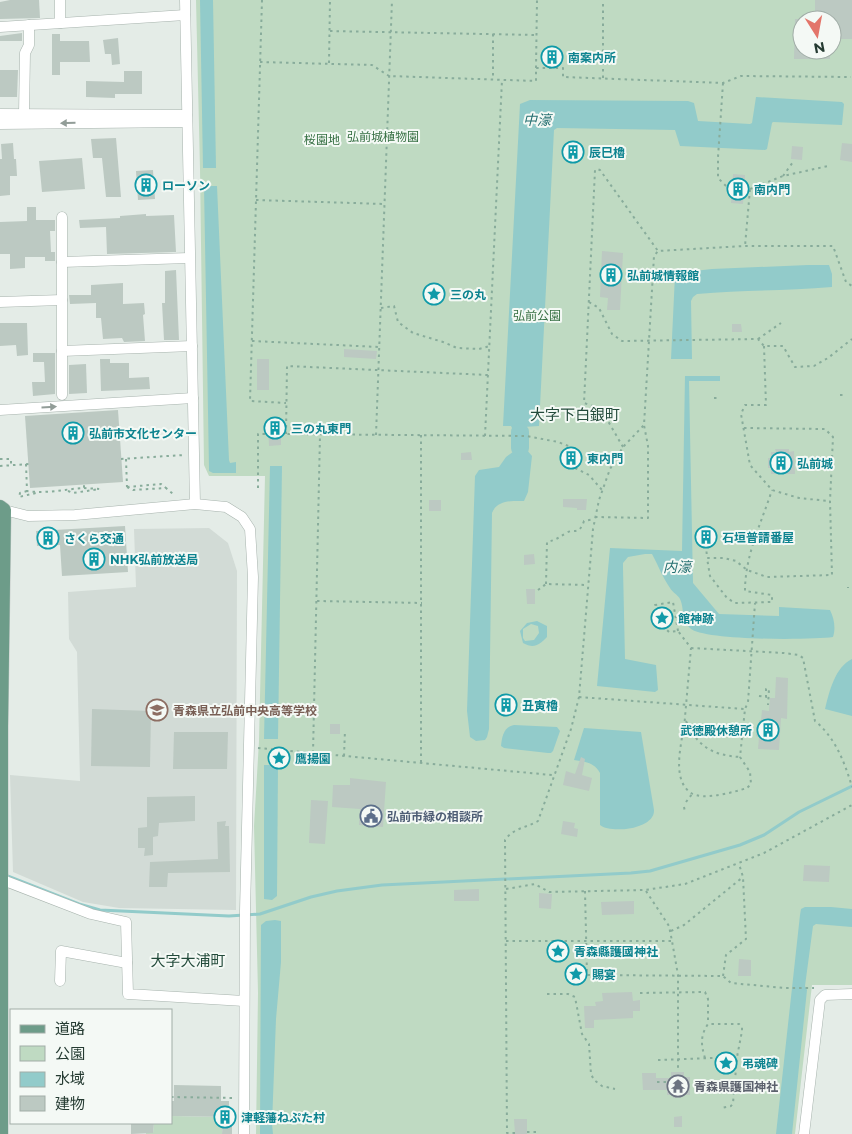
<svg xmlns="http://www.w3.org/2000/svg" width="852" height="1134" font-family="Montserrat,'Noto Sans JP',sans-serif">
	<style>
		.built { fill: #d2dbd6 }
		.green { fill: #bfdac2; fill-rule: evenodd }
		.water { fill: #92cbca; fill-rule: evenodd }
		.lines { fill: none; stroke-linecap: round; stroke-linejoin: round }
		.stream { stroke: #92cbca; stroke-width: 3 }
		.river { stroke: #92cbca; stroke-width: 18 }
		.building { fill: #bcc9c2 }
		.minor-casing { stroke: #a7b3ad; stroke-width: 11 }
		.major-casing { stroke: #c2c8c6; stroke-width: 15 }
		.path { stroke: #88ac9b; stroke-width: 2; stroke-dasharray: 2.5 4; stroke-linecap: butt }
		.minor { stroke: #fff; stroke-width: 10 }
		.major { stroke: #6d9c89; stroke-width: 14 }
		.oneway { fill: #929d98 }
		.labels { text-anchor: middle; dominant-baseline: central; stroke-width: 4; stroke-linejoin: round; paint-order: stroke }
		.culture-label { font-size: 12px; font-weight: bold; fill: #0d838f; stroke: #f4f9f5; text-anchor: start }
		.park-label { font-size: 12px; fill: #346e41; stroke: #f4f9f5 }
		.education-label { font-size: 12px; font-weight: bold; fill: #785e54; stroke: #f4f9f5; text-anchor: start }
		.service-label { font-size: 12px; font-weight: bold; fill: #4e5e75; stroke: #f4f9f5; text-anchor: start }
		.worship-label { font-size: 12px; font-weight: bold; fill: #5b616d; stroke: #f4f9f5; text-anchor: start }
		.water-label { font-size: 14px; font-style: italic; fill: #257071; stroke: #f4f9f5 }
		.quarter-label { font-size: 15px; fill: #234b3b; stroke: #f4f9f5 }
	</style>
	<rect width="100%" height="100%" fill="#e4ece7"/>
	<!-- built -->
	<polygon class="built" points="209,528 228,543 237,571 236,910 119,908 83,902 13,872 10,775 80,781 77,652 69,639 68,592 136,587 134,529"/>
	<!-- green -->
	<g class="green">
		<path d="M196,0H852V985H812L795,1134H256L258,993L254,826L259,741L265,476H209L204,465L200,169ZM802,20H832V50H802Z"/>
		<polygon points="171,1116 223,1117 222,1134 146,1134 146,1133 153,1133 154,1123 171,1123"/>
	</g>
	<!-- water -->
	<g class="water">
		<polygon points="200,0 213,0 216,168 203,168"/>
		<polygon points="756,97 842,102 844,104 842,125 773,122 772,123 767,149 765,150 680,146 675,130 557,128 554,130 539,426 523,427 522,432 514,432 511,426 503,426 520,104 530,100 688,101 694,103 698,121 750,124 752,123"/>
		<polygon points="204,186 217,186 229,460 230,463 236,462 236,473 213,473 209,471 209,468"/>
		<path d="M808,265H829L832,274V287C787,291 742,290 697,294L693,297L691,301L692,359H671L675,275L685,272L712,269Z"/>
		<path d="M685,376H720V381H689L693,583L719,614L779,616V607L830,610C834,618 836,628 833,637C812,640 702,641 690,628C680,618 685,610 680,599C678,595 672,592 670,588C663,578 658,565 652,554H645L628,557L623,563V568L625,659L656,665L658,690L655,692L597,686L610,548L682,551Z"/>
		<path d="M517,449H526L532,456L528,492L524,501C512,501 497,500 492,513L489,729L487,737L485,740L476,741L470,737L467,711L475,476L479,470L499,467L506,457Z"/>
		<polygon points="270,466 282,466 278,739 264,739"/>
		<path d="M537,621L547,626V637C539,645 534,649 523,643L520,631L527,623ZM531,624L538,626L539,633L534,640L525,641L523,638V629Z"/>
		<path d="M852,659V716L825,709C829,692 835,667 852,659Z"/>
		<path d="M514,725L557,727L560,731L553,751L551,753H548L504,748L501,746C502,736 504,727 514,725Z"/>
		<path d="M584,728L641,732L654,810C655,829 611,834 600,825V773C594,762 585,762 574,760Z"/>
		<polygon points="264,765 278,765 277,896 272,900 264,899"/>
		<polygon points="805,907 831,907 852,909 852,927 816,924 813,926 805,986 807,990 792,1134 776,1134 800,915 801,909"/>
		<polygon points="275,920 281,921 281,962 276,1019 272,1124 273,1134 260,1134 261,925 266,921"/>
	</g>
	<g class="lines">
		<!-- stream -->
		<polyline class="stream" points="5,875 79,904 100,910 229,916 260,914 311,897 337,891 382,885 631,873 650,871 740,845 764,835 799,812 852,786"/>
		<!-- river -->
		<polyline class="river" points="520,432 520,448"/>
	</g>
	<!-- building -->
	<g class="building">
		<polygon points="10,0 39,0 40,18 0,19 0,2"/>
		<polygon points="815,0 852,0 852,39 832,39 832,20 815,20"/>
		<polygon points="795,19 802,19 802,50 830,50 830,59 794,59"/>
		<polygon points="22,33 22,41 0,41 0,36"/>
		<polygon points="52,34 60,34 60,41 89,41 90,62 60,62 60,75 52,75"/>
		<polygon points="118,38 120,64 112,65 111,54 105,54 103,40"/>
		<polygon points="542,51 563,51 563,62 541,62"/>
		<polygon points="0,70 18,70 17,97 0,97"/>
		<polygon points="124,71 142,71 142,94 115,94 115,98 86,97 86,81 124,82"/>
		<polygon points="116,138 121,197 106,197 102,158 93,158 91,139"/>
		<polygon points="13,143 14,159 16,159 17,176 10,176 10,195 0,196 0,159 2,159 1,144"/>
		<polygon points="842,143 852,144 852,162 840,160"/>
		<rect x="564" y="144" width="17" height="15"/>
		<polygon points="792,146 803,147 802,160 791,159"/>
		<polygon points="82,158 85,189 42,192 39,161"/>
		<polygon points="153,170 155,199 138,200 136,171"/>
		<polygon points="733,174 745,175 743,204 731,203"/>
		<polygon points="27,207 36,207 36,220 55,220 55,231 50,231 51,252 55,252 55,261 45,261 45,257 25,257 25,268 10,269 10,254 0,254 0,222 27,221"/>
		<polygon points="146,214 146,216 174,215 176,252 107,254 106,227 80,228 79,220 120,218 120,216"/>
		<polygon points="602,251 623,253 620,310 607,310 608,298 600,297"/>
		<polygon points="176,270 179,340 164,340 162,303 165,303 165,271"/>
		<polygon points="123,283 123,304 144,303 145,314 143,315 145,341 124,342 122,338 103,339 101,318 96,318 96,303 70,304 69,295 91,295 91,285"/>
		<polygon points="0,323 27,323 28,355 17,356 16,345 0,346"/>
		<polygon points="732,324 741,324 742,332 732,332"/>
		<polygon points="344,349 377,351 376,359 344,357"/>
		<polygon points="33,353 55,353 55,394 33,396 32,382 45,382 44,362 33,362"/>
		<polygon points="100,359 110,359 110,363 129,363 129,378 149,377 150,389 101,391"/>
		<rect x="257" y="359" width="12" height="31"/>
		<polygon points="86,364 87,393 69,394 69,365"/>
		<polygon points="118,410 123,482 30,488 25,416"/>
		<polygon points="268,422 281,422 281,445 269,446"/>
		<polygon points="775,449 789,449 789,452 794,451 795,474 771,474 771,468 768,468 768,458 771,458 771,452 776,452"/>
		<polygon points="560,451 582,452 581,465 560,464"/>
		<polygon points="471,452 472,460 461,460 461,453"/>
		<polygon points="563,499 587,499 586,510 577,510 577,508 563,507"/>
		<rect x="429" y="500" width="12" height="11"/>
		<polygon points="125,526 128,572 62,576 60,545 37,546 36,531"/>
		<rect x="699" y="531" width="14" height="12"/>
		<polygon points="534,554 535,564 524,565 524,555"/>
		<polygon points="526,589 535,589 535,604 527,604"/>
		<polygon points="776,677 788,678 787,719 781,718 779,750 758,749 759,737 756,736 757,724 759,724 759,720 761,720 762,710 769,711 770,698 775,698"/>
		<polygon points="499,697 514,698 513,714 498,713"/>
		<polygon points="92,709 151,711 150,767 91,766"/>
		<rect x="330" y="724" width="10" height="10"/>
		<polygon points="174,732 228,732 227,769 173,769"/>
		<polygon points="581,757 585,759 582,775 592,778 589,791 563,785 566,771 575,774"/>
		<polygon points="350,778 386,782 383,827 359,825 360,809 332,807 333,785 350,785"/>
		<polygon points="195,796 195,821 159,823 158,836 153,837 153,855 144,856 145,848 138,848 138,828 147,827 147,797"/>
		<polygon points="311,800 328,801 325,844 309,843"/>
		<polygon points="226,821 225,826 229,826 230,872 168,873 167,887 149,887 150,862 218,859 217,822"/>
		<polygon points="563,821 575,823 574,828 578,829 577,837 561,834"/>
		<polygon points="804,865 830,866 829,882 803,881"/>
		<polygon points="479,889 479,901 454,901 454,890"/>
		<polygon points="539,893 552,894 551,909 539,908"/>
		<polygon points="634,901 634,914 602,915 601,902"/>
		<polygon points="739,959 751,960 751,976 738,976"/>
		<polygon points="632,992 633,1001 640,1000 640,1011 633,1011 633,1018 594,1020 594,1028 585,1028 584,1006 596,1006 595,1002 603,1001 602,993"/>
		<polygon points="671,1072 684,1072 684,1077 690,1077 690,1095 683,1095 683,1097 673,1098 673,1095 667,1095 667,1090 643,1090 642,1073 656,1073 656,1078 671,1078"/>
		<polygon points="174,1085 221,1086 221,1101 229,1101 229,1117 171,1116 171,1101 174,1101"/>
		<polygon points="682,1116 682,1127 674,1127 674,1117"/>
		<polygon points="223,1117 232,1118 232,1134 222,1134"/>
		<polygon points="514,1119 527,1119 527,1134 515,1134"/>
		<polygon points="131,1123 154,1123 153,1133 131,1134"/>
	</g>
	<g class="lines">
		<!-- minor casing -->
		<g class="minor-casing">
			<g id="minor">
				<polyline points="185,0 195,504"/>
				<polyline points="60,23 60,0"/>
				<polyline points="0,27 185,15"/>
				<polyline points="0,114 187,115"/>
				<polyline points="24,114 25,53 29,45 29,25"/>
				<polyline points="0,124 187,122"/>
				<polyline points="62,262 189,258"/>
				<polyline points="0,302 62,300"/>
				<polyline points="62,351 192,346"/>
				<polyline points="62,395 62,217"/>
				<polyline points="0,410 193,398"/>
				<polyline points="4,510 28,516 75,515 195,504 226,507 242,517 250,529 253,577 245,911 244,1134"/>
				<polyline points="0,879 91,914 126,922 128,994 244,1001"/>
				<polyline points="60,981 61,951 127,963"/>
				<polyline points="804,1134 820,1000 825,995 852,994"/>
			</g>
		</g>
		<!-- major casing -->
		<g class="major-casing">
			<polyline id="major" points="0,507 4,510 1,726 1,1134"/>
		</g>
		<!-- path -->
		<g class="path">
			<polyline points="262,0 250,401 286,403"/>
			<polyline points="330,31 537,35"/>
			<polyline points="493,34 493,79"/>
			<polyline points="260,62 372,65 389,76 536,81 536,68 563,68 563,77 723,83 741,76 851,77"/>
			<polyline points="329,63 330,0"/>
			<polyline points="536,68 537,0"/>
			<polyline points="603,78 603,0"/>
			<polyline points="723,83 718,157 718,178 728,188 732,189"/>
			<polyline points="783,176 793,162"/>
			<polyline points="744,189 750,189 745,246"/>
			<polyline points="750,189 783,176 828,166"/>
			<polyline points="256,200 385,204"/>
			<polyline points="589,302 599,308 612,334 622,341 758,339 764,346 783,346 795,367 814,366 828,358 852,339"/>
			<polyline points="381,308 394,306 398,322 413,333 443,342 457,348 479,349 490,346"/>
			<polyline points="758,339 781,323"/>
			<polyline points="252,341 379,347"/>
			<polyline points="764,346 766,405 745,405 741,414 750,465 772,490 799,498 829,501"/>
			<polyline points="840,395 843,395"/>
			<polyline points="714,398 719,398"/>
			<path d="M744,428L825,429L833,437L830,501L832,575L767,577L747,570L736,561L724,558H707L710,576L727,598L735,603L772,602V595L745,591C745,555 761,524 772,490"/>
			<polyline points="281,434 527,436 558,442 571,447 571,452"/>
			<polyline points="286,434 287,366 488,375"/>
			<polyline points="376,435 392,0"/>
			<polyline points="421,435 421,763"/>
			<polyline points="485,436 502,80"/>
			<polyline points="623,447 601,409 584,403 595,170 597,169 600,170 658,251"/>
			<polyline points="0,459 11,459 11,465"/>
			<polyline points="121,459 184,455"/>
			<polyline points="126,459 127,487"/>
			<path d="M26,464L27,491C47,494 65,489 84,488V485"/>
			<polyline points="571,464 571,466 589,475 602,490"/>
			<polyline points="0,466 29,464"/>
			<polyline points="127,487 133,490 166,488 173,494"/>
			<polyline points="127,487 161,484 166,488"/>
			<polyline points="84,488 99,489"/>
			<polyline points="258,488 258,434 269,434"/>
			<polyline points="27,491 20,493 19,497 36,493"/>
			<polyline points="68,491 73,493 100,489"/>
			<polyline points="595,517 648,518 648,446 644,425"/>
			<polyline points="706,545 707,558"/>
			<path d="M546,584L547,542C556,540 558,538 566,533C574,528 579,536 584,521L594,519"/>
			<polyline points="848,587 848,588"/>
			<polyline points="538,590 546,584 588,585"/>
			<polyline points="317,601 422,603"/>
			<path d="M678,631L673,602L655,605L659,625L664,627L669,632L678,631L691,648C689,671 687,694 685,717C684,737 669,778 691,793C703,801 734,792 747,788L751,784L750,772L740,757L745,709L748,702L755,603"/>
			<path d="M691,648L784,653L799,655L803,658L815,721C835,737 845,763 852,787"/>
			<polyline points="759,696 766,697 766,689 769,689 768,705"/>
			<polyline points="579,697 744,709"/>
			<path d="M686,721C698,747 712,755 740,757"/>
			<polyline points="258,748 552,775"/>
			<polyline points="313,753 320,435"/>
			<polyline points="344,756 345,730"/>
			<polyline points="686,802 692,794"/>
			<polyline points="684,807 685,812"/>
			<polyline points="506,889 535,884 549,892 645,890 685,884 764,853 852,805"/>
			<polyline points="585,891 587,975 723,976 731,983 785,988 814,988"/>
			<polyline points="646,891 669,926 672,941 678,975 678,1068"/>
			<polyline points="671,931 684,925 743,877"/>
			<polyline points="506,941 672,941"/>
			<polyline points="723,976 726,955 746,939 743,877 739,864"/>
			<polyline points="640,993 705,992 708,999 708,1023"/>
			<polyline points="547,994 568,994 575,997 582,1034 589,1044 591,1074 594,1080 602,1086 615,1089"/>
			<path d="M705,1058C701,1045 700,1036 708,1024H739L742,1027V1031L737,1057L733,1103L731,1106L721,1108"/>
			<polyline points="658,1060 736,1057"/>
			<polyline points="657,1082 666,1082"/>
			<polyline points="171,1097 236,1098"/>
			<polyline points="527,1132 536,1132 537,1134"/>
			<path d="M515,1133H507L505,840C513,828 526,828 538,821L571,729L579,697L593,529L599,500L610,469L623,447L644,425L654,256L658,251L745,246H833L846,282L852,286"/>
		</g>
		<!-- minor -->
		<use href="#minor" class="minor"/>
		<!-- major -->
		<use href="#major" class="major"/>
	</g>
	<!-- one-way arrows -->
	<defs><path id="oneway-solid" d="M-6-.8H1V-3.2L6.5 0L1 3.2V.8H-6Z" transform="scale(1.25)"/></defs>
	<g class="oneway">
		<use href="#oneway-solid" transform="translate(68 123) rotate(179)"/>
		<use href="#oneway-solid" transform="translate(49 407) rotate(-3)"/>
	</g>
	<!-- icons -->
	<defs>
		<g id="building-ring" transform="scale(1.125)"><circle r="9.5" fill="#f4f9f5" stroke="#0f9aa8" stroke-width="1.5"/><path d="M-4-6H4V6H1V3H-1V6H-4ZM-2.5-4.3h1.7v1.8h-1.7ZM.8-4.3h1.7v1.8H.8ZM-2.5-1h1.7V.8h-1.7ZM.8-1h1.7V.8H.8Z" fill="#0f9aa8"/></g>
		<g id="sight-ring" transform="scale(1.125)"><circle r="9.5" fill="#f4f9f5" stroke="#0f9aa8" stroke-width="1.5"/><path d="M0-6L1.8-2.2L6-1.7L2.9 1.2L3.7 5.4L0 3.3L-3.7 5.4L-2.9 1.2L-6-1.7L-1.8-2.2Z" fill="#0f9aa8"/></g>
		<g id="school-ring" transform="scale(1.125)"><circle r="9.5" fill="#f4f9f5" stroke="#8d6e63" stroke-width="1.5"/><path d="M0-5L7-2L0 1L-7-2ZM-4 1L0 2.5L4 1V4Q0 6-4 4Z" fill="#8d6e63"/></g>
		<g id="civic-ring" transform="scale(1.125)"><circle r="9.5" fill="#f4f9f5" stroke="#5c6f8a" stroke-width="1.5"/><path d="M-.6-6.5H3V-4.5H.6V-3L4-1V1h2V6H-6V1h2V-1L-.6-3ZM-1.2 2.5V6h2.4V2.5Z" fill="#5c6f8a"/></g>
		<g id="temple-ring" transform="scale(1.125)"><circle r="9.5" fill="#f4f9f5" stroke="#6b7280" stroke-width="1.5"/><path d="M0-6L5-2H3V0L6.5 2.5H4V6H1.5V3h-3V6H-4V2.5H-6.5L-3 0V-2H-5Z" fill="#6b7280"/></g>
	</defs>
	<g fill-rule="evenodd">
		<use href="#building-ring" x="552" y="57"/>
		<use href="#building-ring" x="573" y="152"/>
		<use href="#building-ring" x="146" y="185"/>
		<use href="#building-ring" x="738" y="189"/>
		<use href="#building-ring" x="611" y="275"/>
		<use href="#sight-ring" x="434" y="294"/>
		<use href="#building-ring" x="275" y="428"/>
		<use href="#building-ring" x="73" y="433"/>
		<use href="#building-ring" x="571" y="458"/>
		<use href="#building-ring" x="781" y="463"/>
		<use href="#building-ring" x="706" y="537"/>
		<use href="#building-ring" x="48" y="538"/>
		<use href="#building-ring" x="94" y="559"/>
		<use href="#sight-ring" x="662" y="618"/>
		<use href="#building-ring" x="506" y="705"/>
		<use href="#school-ring" x="157" y="710"/>
		<use href="#building-ring" x="768" y="730"/>
		<use href="#sight-ring" x="279" y="758"/>
		<use href="#civic-ring" x="371" y="816"/>
		<use href="#sight-ring" x="558" y="951"/>
		<use href="#sight-ring" x="576" y="974"/>
		<use href="#sight-ring" x="726" y="1063"/>
		<use href="#temple-ring" x="678" y="1086"/>
		<use href="#building-ring" x="225" y="1117"/>
	</g>
	<g class="labels">
		<!-- culture labels -->
		<g class="culture-label">
			<text x="568" y="57">南案内所</text>
			<text x="589" y="152">辰巳櫓</text>
			<text x="162" y="185">ローソン</text>
			<text x="754" y="189">南内門</text>
			<text x="627" y="275">弘前城情報館</text>
			<text x="450" y="294">三の丸</text>
			<text x="291" y="428">三の丸東門</text>
			<text x="89" y="433">弘前市文化センター</text>
			<text x="587" y="458">東内門</text>
			<text x="797" y="463">弘前城</text>
			<text x="722" y="537">石垣普請番屋</text>
			<text x="64" y="538">さくら交通</text>
			<text x="110" y="559">NHK弘前放送局</text>
			<text x="678" y="618">館神跡</text>
			<text x="522" y="705">丑寅櫓</text>
			<text x="752" y="730" text-anchor="end">武徳殿休憩所</text>
			<text x="295" y="758">鷹揚園</text>
			<text x="574" y="951">青森縣護國神社</text>
			<text x="592" y="974">賜宴</text>
			<text x="742" y="1063">弔魂碑</text>
			<text x="241" y="1117">津軽藩ねぷた村</text>
		</g>
		<!-- park labels -->
		<g class="park-label">
			<text x="383" y="136">弘前城植物園</text>
			<text x="322" y="139">桜園地</text>
			<text x="537" y="315">弘前公園</text>
		</g>
		<!-- education labels -->
		<g class="education-label">
			<text x="173" y="710">青森県立弘前中央高等学校</text>
		</g>
		<!-- service labels -->
		<g class="service-label">
			<text x="387" y="816">弘前市緑の相談所</text>
		</g>
		<!-- worship labels -->
		<g class="worship-label">
			<text x="694" y="1086">青森県護国神社</text>
		</g>
		<!-- water labels -->
		<g class="water-label">
			<text x="537" y="120">中濠</text>
			<text x="677" y="567">内濠</text>
		</g>
		<!-- quarter labels -->
		<g class="quarter-label">
			<text x="575" y="414">大字下白銀町</text>
			<text x="188" y="960">大字大浦町</text>
		</g>
	</g>
	<!-- legend -->
	<rect x="10" y="1009" width="162" height="115" fill="#f4f9f5" stroke="#a1ada7"/>
	<rect x="20" y="1025" width="25" height="8" fill="#6d9c89" stroke="#a1ada7"/>
	<text x="55" y="1034" font-size="15" fill="#253b32">道路</text>
	<rect x="20" y="1046" width="25" height="15" fill="#bfdac2" stroke="#a1ada7"/>
	<text x="55" y="1059" font-size="15" fill="#253b32">公園</text>
	<rect x="20" y="1072" width="25" height="15" fill="#92cbca" stroke="#a1ada7"/>
	<text x="55" y="1084" font-size="15" fill="#253b32">水域</text>
	<rect x="20" y="1096" width="25" height="15" fill="#bcc9c2" stroke="#a1ada7"/>
	<text x="55" y="1109" font-size="15" fill="#253b32">建物</text>
	<!-- north arrow -->
	<g transform="translate(817 35) rotate(169)"><circle r="24" fill="#f4f9f5" stroke="#a1ada7"/>
	<path d="M0-4L9 19L0 12L-9 19Z" fill="#e3756a"/>
	<text y="-8" font-size="14" font-weight="bold" text-anchor="middle" fill="#253b32">N</text>
	</g>
</svg>
